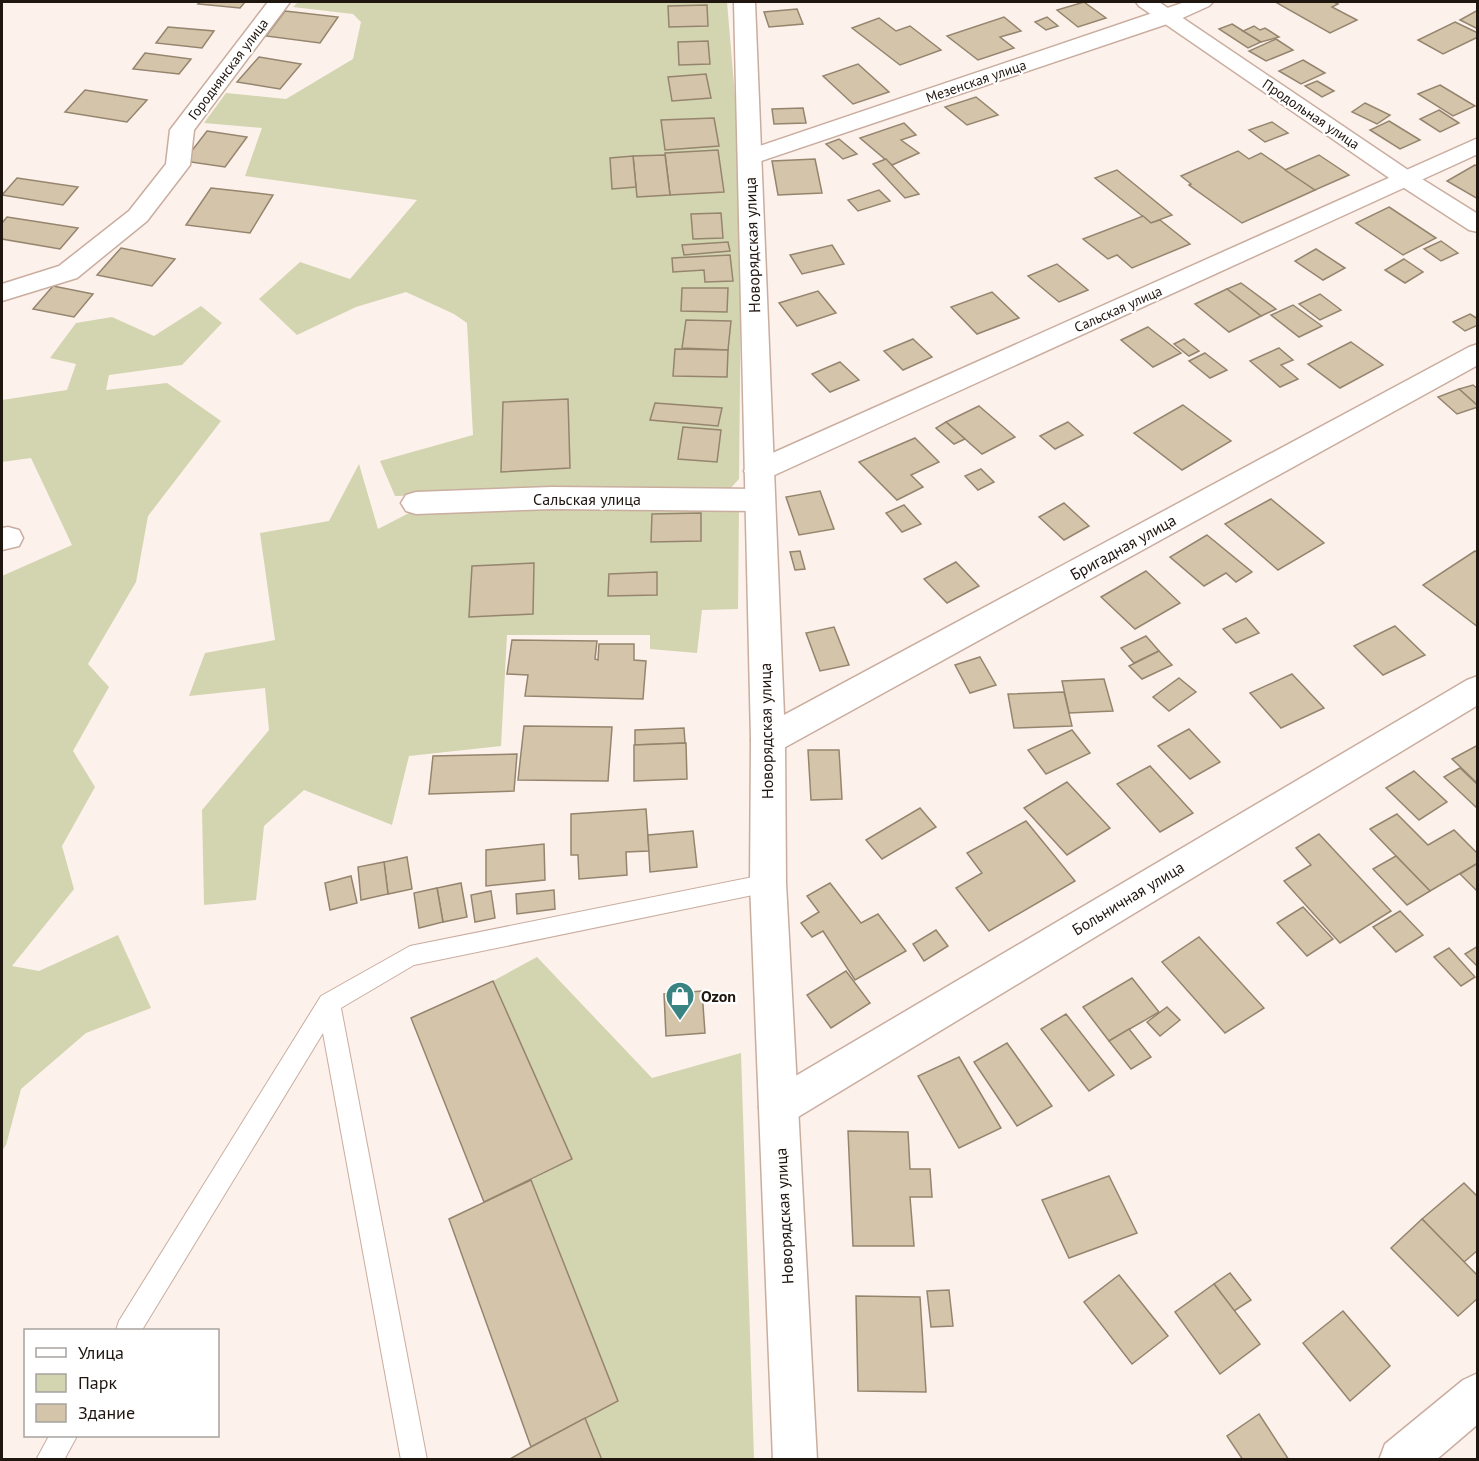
<svg xmlns="http://www.w3.org/2000/svg" width="1479" height="1461" font-family="'PT Sans',sans-serif">
	<style>
		.green { fill: #d3d4b0 }
		.building { fill: #d4c4aa; stroke: #95856e; stroke-width: 1.5 }
		.lines { fill: none; stroke-linecap: round; stroke-linejoin: round }
		.lane-casing { stroke: #c9ad9f; stroke-width: 2 }
		.street-casing { stroke: #c9ad9f; stroke-width: 3 }
		.secondary-casing { stroke: #c9ad9f; stroke-width: 3 }
		.lane { fill: #fff; fill-rule: evenodd }
		.street { fill: #fff; fill-rule: evenodd }
		.secondary { fill: #fff; fill-rule: evenodd }
		.labels { text-anchor: middle; dominant-baseline: central; stroke-width: 4.5; stroke-linejoin: round; paint-order: stroke }
		.far-street-label { font-size: 14px; fill: #201610; stroke: #fff }
		.street-label { font-size: 16px; fill: #201610; stroke: #fff }
		.poi-label { font-size: 16px; font-weight: bold; fill: #201610; stroke: #fff; text-anchor: start }
	</style>
	<rect width="100%" height="100%" fill="#fdf1eb"/>
	<!-- green -->
	<g class="green">
		<polygon points="298,2 727,2 742,179 739,479 728,491 395,496 380,461 473,435 467,323 454,314 406,292 356,307 297,335 259,299 300,262 350,279 417,200 245,176 262,128 204,123 226,93 286,99 353,59 361,22 353,14 293,7"/>
		<polygon points="201,306 222,323 182,365 109,375 106,390 167,383 221,421 148,516 136,582 88,664 109,687 73,751 95,787 62,846 74,889 12,966 39,971 118,935 151,1008 86,1033 21,1089 6,1145 2,1151 2,576 72,545 31,458 2,462 2,400 67,390 76,364 50,358 76,323 112,317 154,336"/>
		<polygon points="359,464 378,529 411,512 739,507 738,609 702,610 697,653 650,649 650,635 507,635 501,746 409,756 392,825 304,790 264,826 256,900 204,905 202,810 269,730 265,688 189,696 205,653 275,640 260,533 329,521"/>
		<polygon points="537,957 652,1078 741,1053 754,1459 602,1459 585,1418 618,1401 531,1180 572,1159 493,981"/>
	</g>
	<!-- building -->
	<g class="building">
		<polygon points="200,2 245,2 240,8 198,4"/>
		<polygon points="1084,2 1106,18 1078,27 1057,10"/>
		<polygon points="1280,2 1334,2 1338,4 1332,7 1357,20 1330,33 1277,3"/>
		<polygon points="707,5 708,26 669,27 668,6"/>
		<polygon points="797,9 803,24 769,27 764,12"/>
		<polygon points="1478,10 1478,29 1460,20"/>
		<polygon points="285,11 338,17 320,43 266,36"/>
		<polygon points="1004,17 1021,31 1000,37 1014,48 978,60 947,36"/>
		<polygon points="1047,17 1058,26 1046,30 1035,22"/>
		<polygon points="879,18 896,31 910,26 941,50 900,65 852,28"/>
		<polygon points="1455,22 1478,33 1478,37 1443,54 1418,40"/>
		<polygon points="1232,24 1261,42 1248,48 1219,29"/>
		<polygon points="1254,26 1260,30 1265,28 1279,37 1261,42 1243,31"/>
		<polygon points="168,27 214,31 202,48 156,43"/>
		<polygon points="1276,39 1293,50 1266,61 1249,51"/>
		<polygon points="708,41 710,64 679,65 678,42"/>
		<polygon points="145,53 191,59 179,74 133,69"/>
		<polygon points="259,57 301,64 280,89 237,82"/>
		<polygon points="1303,60 1325,73 1301,84 1279,71"/>
		<polygon points="858,64 889,92 853,104 823,76"/>
		<polygon points="706,74 711,98 672,101 668,77"/>
		<polygon points="1317,81 1334,91 1322,97 1305,86"/>
		<polygon points="1440,85 1475,106 1453,116 1418,94"/>
		<polygon points="85,90 147,100 127,122 65,112"/>
		<polygon points="976,97 998,115 967,125 945,107"/>
		<polygon points="1365,103 1390,115 1377,124 1352,112"/>
		<polygon points="803,108 806,123 774,124 772,109"/>
		<polygon points="1439,110 1459,123 1440,132 1420,119"/>
		<polygon points="714,118 719,146 665,150 661,120"/>
		<polygon points="1389,121 1420,140 1400,149 1370,130"/>
		<polygon points="1272,122 1288,133 1265,142 1249,130"/>
		<polygon points="904,123 916,135 901,140 919,153 892,165 860,138"/>
		<polygon points="207,131 247,137 225,167 184,161"/>
		<polygon points="839,139 857,154 843,159 826,144"/>
		<polygon points="718,150 724,192 670,195 665,153"/>
		<polygon points="1238,151 1249,159 1261,153 1315,190 1242,223 1189,185 1191,184 1181,176"/>
		<polygon points="665,155 670,195 637,197 633,156"/>
		<polygon points="1319,155 1349,175 1315,190 1285,170"/>
		<polygon points="633,156 636,187 612,189 610,158"/>
		<polygon points="815,159 822,193 778,195 772,161"/>
		<polygon points="886,159 919,194 905,198 873,164"/>
		<polygon points="1475,165 1478,167 1478,199 1447,181"/>
		<polygon points="1117,170 1172,215 1151,223 1095,178"/>
		<polygon points="17,178 78,187 63,205 2,195"/>
		<polygon points="211,188 273,195 250,233 186,225"/>
		<polygon points="879,190 890,201 858,211 848,200"/>
		<polygon points="1389,207 1436,238 1403,255 1356,223"/>
		<polygon points="721,213 723,238 693,239 691,214"/>
		<polygon points="1143,216 1151,223 1160,220 1190,244 1132,268 1117,255 1108,259 1083,239"/>
		<polygon points="7,217 78,228 60,249 2,239 2,223"/>
		<polygon points="1441,241 1458,253 1441,261 1424,249"/>
		<polygon points="728,242 730,251 684,255 682,245"/>
		<polygon points="832,245 844,264 802,274 790,255"/>
		<polygon points="121,248 175,259 152,286 97,275"/>
		<polygon points="1316,249 1345,268 1323,280 1295,261"/>
		<polygon points="730,255 733,281 705,282 704,270 673,272 672,258"/>
		<polygon points="1404,259 1423,272 1405,283 1385,270"/>
		<polygon points="1057,264 1088,290 1059,302 1028,276"/>
		<polygon points="1241,283 1276,309 1261,316 1227,289"/>
		<polygon points="53,286 93,294 74,317 33,309"/>
		<polygon points="682,288 728,288 727,312 681,311"/>
		<polygon points="1227,289 1261,316 1229,332 1195,304"/>
		<polygon points="818,291 836,313 797,326 779,303"/>
		<polygon points="992,292 1019,318 977,334 951,307"/>
		<polygon points="1320,294 1341,310 1320,320 1299,304"/>
		<polygon points="1293,305 1322,326 1299,337 1271,315"/>
		<polygon points="1470,314 1478,319 1478,325 1465,331 1453,322"/>
		<polygon points="686,320 731,321 728,350 682,348"/>
		<polygon points="1148,327 1181,353 1153,367 1121,340"/>
		<polygon points="913,339 932,357 903,370 884,351"/>
		<polygon points="1184,339 1199,351 1189,356 1174,344"/>
		<polygon points="1351,342 1383,365 1340,388 1308,364"/>
		<polygon points="1279,348 1293,360 1281,365 1298,379 1280,387 1250,361"/>
		<polygon points="675,349 728,350 727,377 673,376"/>
		<polygon points="1205,353 1227,370 1210,378 1189,361"/>
		<polygon points="840,362 859,380 830,392 812,374"/>
		<polygon points="1473,385 1478,389 1478,406 1459,389"/>
		<polygon points="1459,389 1478,406 1478,407 1457,414 1438,397"/>
		<polygon points="568,399 570,468 501,472 503,402"/>
		<polygon points="655,403 722,408 718,426 650,420"/>
		<polygon points="1183,405 1231,441 1182,470 1134,433"/>
		<polygon points="979,406 1015,437 982,454 946,422"/>
		<polygon points="946,422 965,439 954,444 936,428"/>
		<polygon points="1068,422 1083,435 1055,449 1040,436"/>
		<polygon points="683,427 721,430 717,462 678,459"/>
		<polygon points="915,438 939,462 911,475 923,487 897,500 859,462"/>
		<polygon points="981,469 994,482 978,490 965,476"/>
		<polygon points="820,491 834,529 799,535 786,497"/>
		<polygon points="1271,499 1324,543 1278,570 1225,524"/>
		<polygon points="1064,503 1089,526 1064,540 1039,517"/>
		<polygon points="904,505 921,524 902,532 886,513"/>
		<polygon points="701,513 701,541 651,542 652,514"/>
		<polygon points="1207,535 1252,572 1236,582 1226,573 1204,586 1170,557"/>
		<polygon points="800,551 805,569 795,570 790,552"/>
		<polygon points="1475,551 1478,553 1478,627 1423,585"/>
		<polygon points="956,562 979,586 947,603 924,579"/>
		<polygon points="534,563 533,614 469,617 472,566"/>
		<polygon points="1146,571 1180,603 1135,629 1101,597"/>
		<polygon points="657,572 657,595 608,596 609,574"/>
		<polygon points="1246,618 1259,633 1236,643 1223,629"/>
		<polygon points="1395,626 1425,655 1383,675 1354,646"/>
		<polygon points="834,627 849,665 820,671 806,633"/>
		<polygon points="1146,636 1159,651 1134,663 1121,648"/>
		<polygon points="512,640 597,641 595,659 598,660 599,644 634,644 634,660 646,661 643,699 525,696 528,675 507,674"/>
		<polygon points="1159,651 1172,665 1142,679 1129,666"/>
		<polygon points="980,657 996,685 970,693 955,665"/>
		<polygon points="1292,674 1324,708 1281,728 1250,693"/>
		<polygon points="1179,678 1196,692 1169,711 1153,697"/>
		<polygon points="1104,679 1113,711 1069,713 1062,681"/>
		<polygon points="1064,692 1072,726 1014,728 1008,694"/>
		<polygon points="524,726 612,727 608,781 518,780"/>
		<polygon points="684,728 685,743 635,745 635,730"/>
		<polygon points="1189,729 1220,762 1190,779 1158,746"/>
		<polygon points="1072,730 1090,753 1046,774 1028,750"/>
		<polygon points="686,743 687,779 634,781 634,745"/>
		<polygon points="1478,745 1478,784 1452,759"/>
		<polygon points="808,750 839,750 842,799 811,800"/>
		<polygon points="517,754 514,791 429,794 433,756"/>
		<polygon points="1150,766 1193,813 1160,832 1117,784"/>
		<polygon points="1460,768 1478,785 1478,809 1444,777"/>
		<polygon points="1414,771 1447,802 1419,820 1386,788"/>
		<polygon points="1067,782 1110,828 1067,855 1024,808"/>
		<polygon points="920,808 936,827 882,859 866,840"/>
		<polygon points="646,809 649,851 626,852 627,875 579,879 578,855 571,855 571,814"/>
		<polygon points="1397,814 1428,845 1454,830 1478,854 1478,863 1430,891 1370,829"/>
		<polygon points="1026,821 1075,881 989,931 956,888 982,873 967,853"/>
		<polygon points="693,831 697,867 650,872 648,835"/>
		<polygon points="1319,834 1391,911 1340,943 1284,881 1311,865 1296,848"/>
		<polygon points="544,844 545,880 486,886 486,850"/>
		<polygon points="1396,856 1430,891 1407,905 1373,869"/>
		<polygon points="407,857 412,889 388,894 384,862"/>
		<polygon points="384,862 388,894 361,900 358,867"/>
		<polygon points="1478,863 1478,892 1460,874"/>
		<polygon points="351,876 357,903 330,910 325,883"/>
		<polygon points="461,883 467,917 443,922 437,888"/>
		<polygon points="830,883 861,923 878,914 906,951 855,980 823,931 812,937 801,923 819,912 807,896"/>
		<polygon points="437,888 443,922 419,928 414,893"/>
		<polygon points="554,890 555,909 517,914 516,894"/>
		<polygon points="491,891 495,918 475,922 471,895"/>
		<polygon points="1303,907 1333,939 1307,956 1277,923"/>
		<polygon points="1400,911 1423,935 1396,952 1373,927"/>
		<polygon points="936,930 948,946 924,961 913,944"/>
		<polygon points="1199,937 1264,1008 1225,1033 1162,962"/>
		<polygon points="1478,946 1478,967 1465,954"/>
		<polygon points="1449,948 1475,977 1461,986 1434,957"/>
		<polygon points="846,971 870,1003 831,1028 807,995"/>
		<polygon points="1132,978 1159,1012 1109,1041 1083,1007"/>
		<polygon points="493,981 572,1159 484,1202 411,1018"/>
		<polygon points="702,991 705,1033 666,1036 664,994"/>
		<polygon points="1167,1007 1180,1020 1160,1036 1147,1022"/>
		<polygon points="1066,1014 1114,1075 1089,1091 1041,1029"/>
		<polygon points="1129,1029 1151,1057 1131,1069 1109,1041"/>
		<polygon points="1007,1043 1052,1106 1017,1126 974,1062"/>
		<polygon points="959,1057 1001,1128 959,1148 918,1076"/>
		<polygon points="848,1131 908,1132 910,1169 930,1169 932,1197 910,1197 914,1246 853,1246"/>
		<polygon points="1109,1176 1137,1233 1069,1258 1042,1200"/>
		<polygon points="531,1180 618,1401 531,1447 449,1219"/>
		<polygon points="1464,1183 1478,1197 1478,1250 1464,1262 1422,1219"/>
		<polygon points="1422,1219 1478,1276 1478,1298 1458,1316 1391,1248"/>
		<polygon points="1230,1273 1251,1300 1234,1311 1214,1284"/>
		<polygon points="1119,1275 1168,1336 1132,1364 1084,1302"/>
		<polygon points="1214,1284 1260,1344 1220,1374 1175,1312"/>
		<polygon points="949,1290 953,1326 931,1327 927,1291"/>
		<polygon points="856,1296 920,1297 926,1392 858,1391"/>
		<polygon points="1343,1311 1390,1366 1350,1401 1303,1343"/>
		<polygon points="1259,1414 1289,1460 1243,1460 1227,1436"/>
		<polygon points="585,1418 602,1460 508,1460 531,1447"/>
	</g>
	<g class="lines">
		<!-- lane casing -->
		<g class="lane-casing">
			<g id="lane">
				<polygon points="768,874 775,876 778,883 775,890 768,892 414,965 341,1008 427,1460 401,1460 323,1033 142,1330 116,1330 119,1321 321,996 410,946"/>
				<polygon points="49,1436 77,1436 64,1460 36,1460"/>
			</g>
		</g>
		<!-- street casing -->
		<g class="street-casing">
			<g id="street">
				<polygon points="268,2 290,2 194,130 190,165 147,221 77,278 2,301 2,284 59,266 129,211 166,164 170,130"/>
				<polygon points="1185,2 1213,2 1209,6 1176,21 758,162 750,164 742,162 738,157 742,152"/>
				<polygon points="1478,138 1478,154 768,478 758,481 748,478 744,471 748,464"/>
				<polygon points="1478,344 1478,365 780,750 768,754 756,750 751,740 756,730 1469,347"/>
				<polygon points="552,487 759,489 769,492 774,500 769,508 759,511 552,509 416,514 406,511 401,503 406,495 416,492"/>
				<polygon points="8,527 19,530 23,538 19,546 2,550 2,528"/>
				<polygon points="1478,676 1478,705 793,1120 779,1126 765,1120 759,1107 765,1094 1467,680"/>
				<polygon points="1478,1373 1478,1424 1436,1460 1379,1460 1385,1444 1463,1380"/>
			</g>
		</g>
		<!-- secondary casing -->
		<g class="secondary-casing">
			<g id="secondary">
				<polygon points="734,2 755,2 785,740 786,883 817,1460 773,1460 750,883 751,740"/>
				<polygon points="1136,2 1159,2 1414,174 1478,214 1478,232 1469,230 1398,184 1139,6"/>
			</g>
		</g>
		<!-- lane -->
		<use href="#lane" class="lane"/>
		<!-- street -->
		<use href="#street" class="street"/>
		<!-- secondary -->
		<use href="#secondary" class="secondary"/>
	</g>
	<!-- icons -->
	<defs>
		<g id="shop-pin" transform="scale(1.5)"><path d="M0 17L-7.5 6A9.5 9.5 0 1 1 7.5 6Z" fill="#3a8383" stroke="#fff"/><path d="M-5-2.5h2.3a2.7 3.5 0 0 1 5.4 0H5L5.5 6h-11ZM-1.5-2.5h3a1.5 2.3 0 0 0-3 0Z" fill="#fff"/></g>
	</defs>
	<g fill-rule="evenodd">
		<use href="#shop-pin" x="680" y="996"/>
	</g>
	<g class="labels">
		<!-- far-street labels -->
		<g class="far-street-label">
			<text transform="translate(228 69) rotate(-53)">Городнянская улица</text>
			<text transform="translate(976 81) rotate(-19)">Мезенская улица</text>
			<text transform="translate(1311 114) rotate(34)">Продольная улица</text>
			<text transform="translate(1118 309) rotate(-24)">Сальская улица</text>
		</g>
		<!-- street labels -->
		<g class="street-label">
			<text transform="translate(752 245) rotate(-92)">Новорядская улица</text>
			<text x="587" y="499">Сальская улица</text>
			<text transform="translate(1123 547) rotate(-29)">Бригадная улица</text>
			<text transform="translate(766 731) rotate(-91)">Новорядская улица</text>
			<text transform="translate(1128 898) rotate(-31)">Больничная улица</text>
			<text transform="translate(784 1216) rotate(-93)">Новорядская улица</text>
		</g>
		<!-- poi labels -->
		<g class="poi-label">
			<text x="701" y="996">Ozon</text>
		</g>
	</g>
	<!-- border -->
	<rect width="1479" height="1461" fill="none" stroke="#201610" stroke-width="6"/>
	<!-- legend -->
	<rect x="24" y="1329" width="195" height="108" fill="#ffffff" stroke="#a6a29f" stroke-width="1.5"/>
	<rect x="36" y="1348" width="30" height="9" fill="#ffffff" stroke="#a6a29f" stroke-width="1.5"/>
	<text x="78" y="1359" font-size="18" fill="#201610">Улица</text>
	<rect x="36" y="1374" width="30" height="18" fill="#d3d4b0" stroke="#a6a29f" stroke-width="1.5"/>
	<text x="78" y="1389" font-size="18" fill="#201610">Парк</text>
	<rect x="36" y="1404" width="30" height="18" fill="#d4c4aa" stroke="#a6a29f" stroke-width="1.5"/>
	<text x="78" y="1419" font-size="18" fill="#201610">Здание</text>
</svg>
